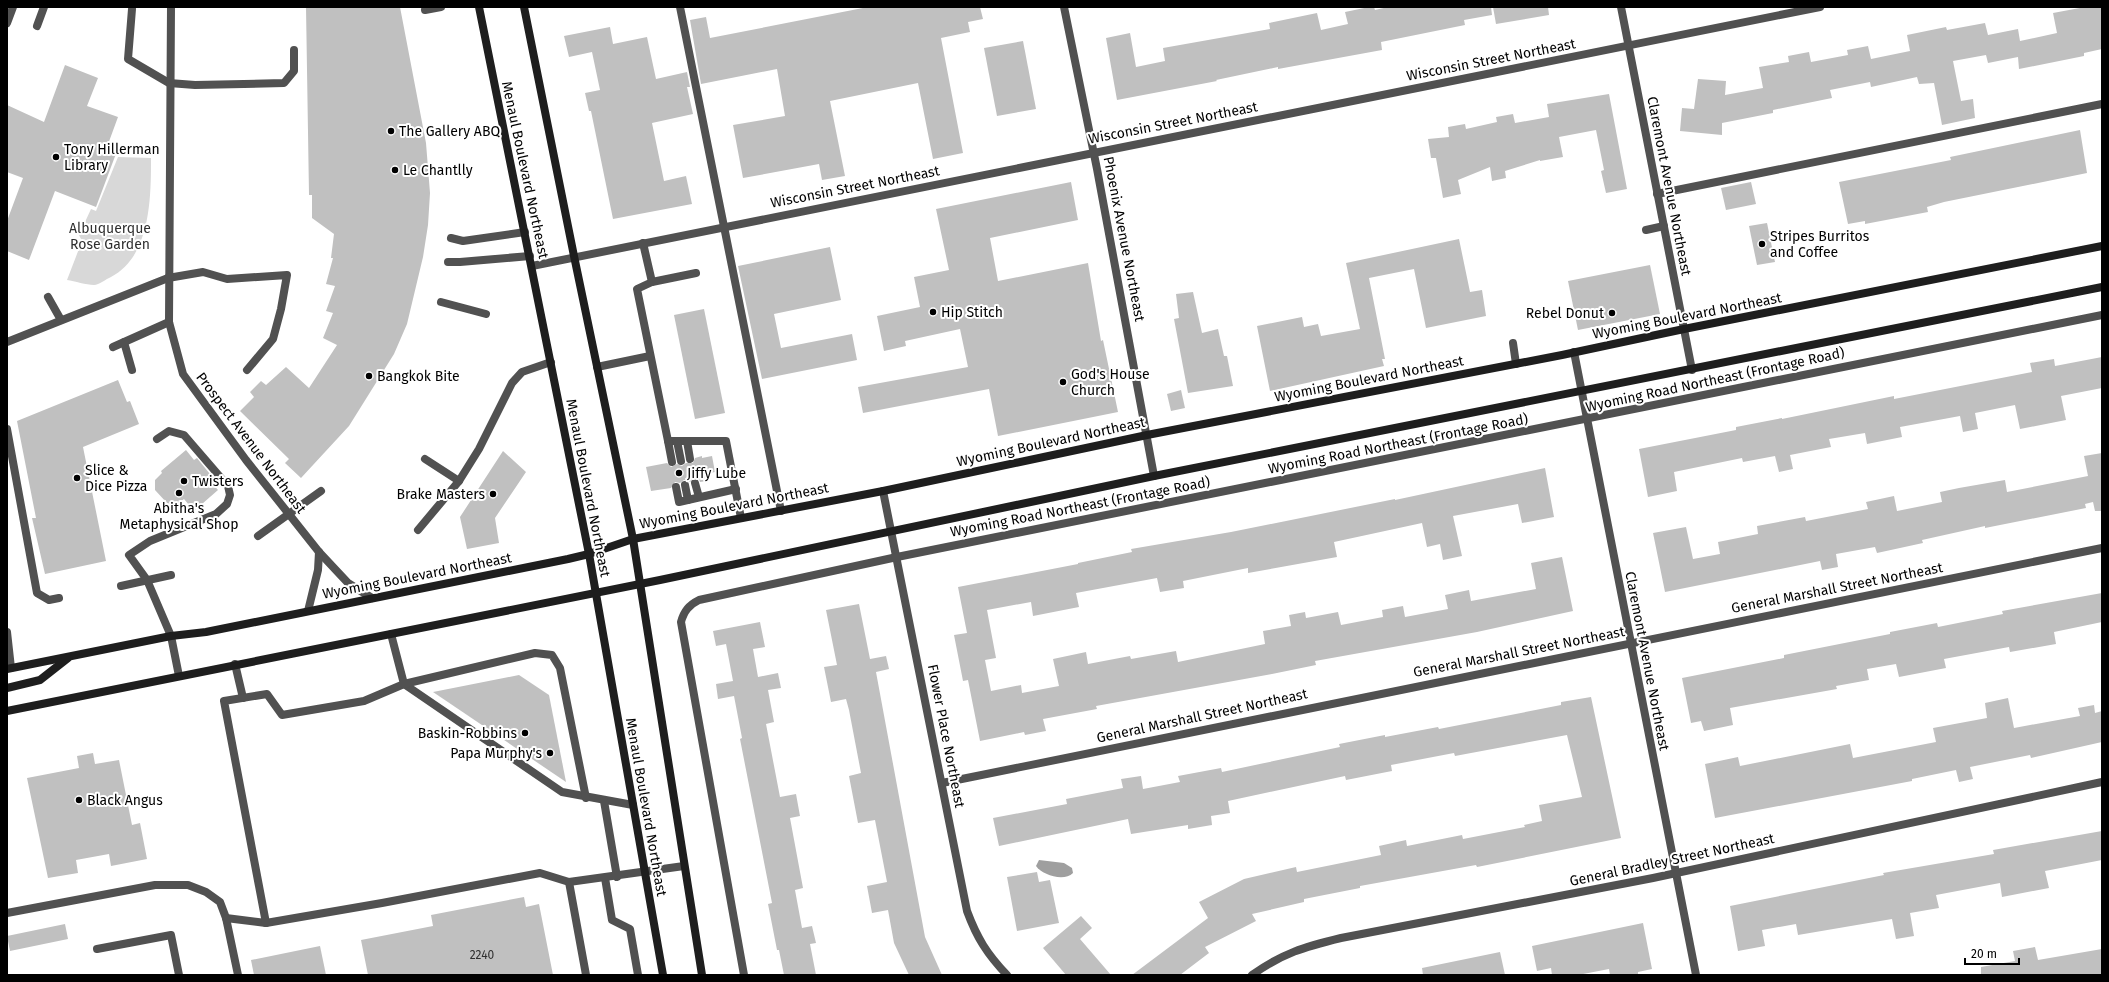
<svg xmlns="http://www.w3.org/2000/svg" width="2109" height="982" font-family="'Fira Sans',sans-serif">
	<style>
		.green { fill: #d8d8d8 }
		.water { fill: #9f9f9f }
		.building { fill: #c0c0c0 }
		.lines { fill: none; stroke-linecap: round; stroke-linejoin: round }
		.lane { stroke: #515151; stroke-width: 8 }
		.street { stroke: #515151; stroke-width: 8 }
		.secondary { stroke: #1e1e1e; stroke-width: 8 }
		.poi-dot { fill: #000; stroke: #fff; stroke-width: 1.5 }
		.labels { text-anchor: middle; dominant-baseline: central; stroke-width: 4; stroke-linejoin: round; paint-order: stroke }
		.number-label { font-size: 12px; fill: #303030 }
		.street-label { font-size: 14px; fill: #000; stroke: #fff }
		.poi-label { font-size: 14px; fill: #000; stroke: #fff; text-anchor: start }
		.park-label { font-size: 14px; fill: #2f2f2f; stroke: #fff }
	</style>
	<rect width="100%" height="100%" fill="#fff"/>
	<!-- green -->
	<path class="green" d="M118,157L151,158C151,197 151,256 111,277C106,279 99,285 94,285C86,285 75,281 67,280L82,241L79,235L91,209L96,211Z"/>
	<!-- water -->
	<path class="water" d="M1039,860L1064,863L1072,868L1073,873C1064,882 1042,875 1036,866Z"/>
	<!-- building -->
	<g class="building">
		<polygon points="306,7 400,7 426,143 430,193 428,225 423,257 407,324 394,354 349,426 301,478 285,463 289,459 240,411 254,397 250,392 261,381 266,385 286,367 309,388 337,345 323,338 333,313 326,311 335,286 326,284 333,258 331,258 334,234 312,218 312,195 309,195"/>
		<polygon points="868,7 980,7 983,19 968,22 970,32 941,38 963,153 933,159 918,83 830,101 845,176 822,180 819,164 743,178 733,125 785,116 777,69 701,84 690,20 706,17 710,38"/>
		<polygon points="1369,7 1374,7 1375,10 1388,7 1491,7 1492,15 1464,20 1465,25 1381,42 1382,50 1278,69 1278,67 1216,80 1217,81 1117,100 1106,38 1130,33 1136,67 1165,61 1163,48 1270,29 1269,23 1317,13 1321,30 1348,24 1345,12"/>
		<polygon points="1493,7 1548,7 1549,15 1496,24"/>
		<polygon points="2085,7 2101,7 2102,49 2084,53 2084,56 2019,69 2018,57 1988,63 1986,55 1953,61 1961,101 1973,99 1975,118 1942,125 1934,83 1919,84 1917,77 1871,87 1870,82 1830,90 1832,98 1773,110 1773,113 1722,123 1722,135 1680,131 1682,108 1694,109 1698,79 1726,81 1725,95 1763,88 1759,67 1789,62 1788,56 1809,52 1811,62 1848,55 1847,50 1868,46 1871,59 1910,51 1907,35 1946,27 1947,30 1985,23 1988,35 2018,29 2020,41 2057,33 2053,13"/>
		<polygon points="610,27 613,44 647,37 656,79 687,72 690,87 687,87 693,114 652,123 664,181 686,176 692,204 613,219 591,111 589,111 585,93 600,90 592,52 569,57 564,36"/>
		<polygon points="1023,41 1036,109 997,116 984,48"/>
		<polygon points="65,65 98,78 87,106 118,117 107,147 117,151 96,207 55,191 29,260 7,251 7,221 23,178 7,172 7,105 44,122"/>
		<polygon points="1609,94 1627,189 1606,193 1601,171 1604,170 1596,130 1559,137 1563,157 1540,161 1540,160 1505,171 1506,178 1492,181 1490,167 1458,180 1461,194 1443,198 1436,158 1431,158 1428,139 1449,137 1448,127 1465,124 1466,129 1497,122 1496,117 1513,114 1515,123 1549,117 1547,104"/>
		<polygon points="2080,130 2087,173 1944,202 1927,207 1928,212 1865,224 1865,221 1848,224 1839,182 1951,160 1950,157"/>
		<polygon points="1071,182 1078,220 990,238 998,281 1088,263 1101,341 1103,340 1118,412 998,436 989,389 863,413 858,387 968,367 960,329 905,341 906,346 884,351 877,316 920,307 914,277 949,270 936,209"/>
		<polygon points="1751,182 1756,204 1726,210 1721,188"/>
		<polygon points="1767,223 1775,262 1757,265 1749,226"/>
		<polygon points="1459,239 1470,292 1482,290 1486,316 1426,328 1414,269 1369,278 1385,359 1382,359 1384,366 1270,391 1257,326 1302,317 1304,327 1318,324 1321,336 1360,329 1346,263"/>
		<polygon points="830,247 841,300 774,314 781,348 852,334 857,360 762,379 738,266"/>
		<polygon points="1650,265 1660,314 1578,330 1568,281"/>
		<polygon points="1193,292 1202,333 1218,329 1224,356 1227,356 1233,386 1188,393 1174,319 1179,318 1176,294"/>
		<polygon points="704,309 725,413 695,419 674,315"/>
		<polygon points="2102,357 2102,388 2061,396 2066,420 2020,429 2015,405 1975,413 1978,429 1963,432 1960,416 1900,427 1902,437 1867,444 1865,433 1829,439 1831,447 1790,455 1793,469 1779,472 1775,456 1743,462 1742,458 1674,472 1677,491 1648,497 1639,449 1736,430 1736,427 1782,418 1782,419 1894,396 1894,399 2032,372 2030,363 2054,359 2055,366"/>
		<polygon points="118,380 127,402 130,401 139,424 83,447 106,561 45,574 32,518 36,518 17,421"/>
		<polygon points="1181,390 1185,408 1171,411 1167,394"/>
		<polygon points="186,450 194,460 197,458 201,463 214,479 211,482 218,490 194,511 184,499 175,506 167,503 155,490 155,480 162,473 161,471"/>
		<polygon points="503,451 526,472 495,518 499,543 467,549 460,517"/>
		<polygon points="2102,453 2102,511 2095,511 2093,502 2085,504 2086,508 1985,528 1985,526 1922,540 1923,543 1877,553 1875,547 1836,554 1838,567 1822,570 1820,561 1665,592 1653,533 1686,527 1693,559 1720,554 1718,542 1758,534 1757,526 1805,517 1806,521 1868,509 1866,502 1894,496 1897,511 1942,502 1940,492 1959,488 2005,480 2007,492 2088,476 2084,456"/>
		<polygon points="702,456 702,458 712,456 715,472 705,474 707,481 700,482 699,479 694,478 690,482 684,480 680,483 675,482 671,488 651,491 646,467 667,463 671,467 677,464 682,466 686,463 693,463 695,458"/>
		<polygon points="1545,468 1554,517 1522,523 1518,504 1453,516 1462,556 1443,560 1440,544 1427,547 1422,523 1334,542 1337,557 1248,573 1248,568 1183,581 1184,588 1160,592 1157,578 1076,593 1079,607 1033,616 1031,602 987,610 996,658 985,660 991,691 1021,685 1022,693 1059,686 1053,659 1086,652 1088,664 1130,656 1131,659 1176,651 1178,662 1265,644 1263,631 1291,626 1289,615 1305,612 1306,618 1338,612 1341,625 1383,617 1382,610 1403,606 1405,617 1448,609 1445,595 1469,590 1471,601 1536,589 1531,563 1562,557 1573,611 1477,632 1315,661 1316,665 1272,674 1096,706 1097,709 1043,719 1046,731 1025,735 1024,732 980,741 968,680 963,681 954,635 967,633 958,587 1078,564 1078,563 1132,552 1131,549 1231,532 1395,499 1395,500"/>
		<polygon points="2102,593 2102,622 2054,632 2056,644 2010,652 2009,647 1944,659 1946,668 1899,677 1896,664 1867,669 1869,680 1836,686 1837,689 1730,708 1733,725 1704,731 1701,721 1691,723 1682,678 1784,658 1784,655 1890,634 1890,632 1937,623 1938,627 2003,614 2002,611"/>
		<polygon points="859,604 870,659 886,656 889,669 876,672 925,937 942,975 909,975 894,943 888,910 872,913 867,886 887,882 875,820 858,823 849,776 861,773 849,710 846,699 831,702 824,667 837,665 826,610"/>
		<polygon points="760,622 765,647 753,649 758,677 778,673 781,688 768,690 774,722 766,724 780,797 796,794 800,816 790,818 803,888 795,890 802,928 812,926 816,943 810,944 816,975 784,975 779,950 777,950 768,904 772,903 740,739 742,738 734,696 718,699 716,684 733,681 726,644 716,646 713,631"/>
		<polygon points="519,675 549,695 566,782 433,692"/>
		<polygon points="1591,697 1621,838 1477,867 1476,865 1360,886 1360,888 1304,899 1304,902 1252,914 1256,921 1205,947 1209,953 1180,975 1132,975 1208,918 1199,902 1244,879 1296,867 1297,872 1381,855 1379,846 1406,840 1407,846 1462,835 1463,839 1525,827 1524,825 1542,821 1539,805 1582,797 1567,735 1455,756 1454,753 1391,765 1392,771 1346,780 1345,776 1228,801 1230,813 1211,816 1212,825 1188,829 1188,825 1131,834 1128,819 999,846 993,818 1067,804 1066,799 1123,788 1121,779 1141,776 1143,789 1180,782 1178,776 1221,768 1222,772 1340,747 1339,744 1385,735 1385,737 1438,727 1439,729 1561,705 1561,702"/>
		<polygon points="2008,698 2014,728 2080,716 2078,708 2094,705 2095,713 2102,711 2102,742 2031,758 2030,755 1970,767 1973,779 1959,782 1956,770 1912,779 1912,781 1715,818 1705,764 1738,757 1740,766 1850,744 1853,758 1936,742 1933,728 1987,718 1985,703"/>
		<polygon points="93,753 95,764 119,760 132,825 140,823 147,859 111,866 109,854 76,860 78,873 48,878 27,778 79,768 77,756"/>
		<polygon points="2102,831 2102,860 2045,871 2049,888 2002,897 2000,883 1936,895 1939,908 1910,913 1914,936 1896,939 1892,919 1798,935 1796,924 1762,930 1765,946 1738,951 1730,906 1884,875 1883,873 1994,854 1993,850"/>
		<polygon points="1037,872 1039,882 1050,880 1059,923 1017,931 1007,877"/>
		<polygon points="524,897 526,907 539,904 553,975 368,975 361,940 433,926 431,915"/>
		<polygon points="1081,916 1092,928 1080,939 1111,975 1066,975 1043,948"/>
		<polygon points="1643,923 1652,969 1638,972 1638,975 1610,975 1609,969 1578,975 1552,975 1551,968 1537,971 1532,946"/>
		<polygon points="65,924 68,939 10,951 7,936"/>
		<polygon points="320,946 326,975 254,975 251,960"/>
		<polygon points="2035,947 2038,960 2102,949 2102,975 1981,975 1981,967 2015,961 2013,951"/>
		<polygon points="1500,952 1505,975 1423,975 1422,968"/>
	</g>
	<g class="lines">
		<!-- lane -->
		<g class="lane">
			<polyline points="680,7 781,511"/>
			<polyline points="132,9 128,59 169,83 195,85 284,83 294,71 294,50"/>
			<polyline points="425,10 441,7"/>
			<polyline points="37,26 44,7"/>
			<polyline points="1657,194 2102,104"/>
			<polyline points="1646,230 1664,226"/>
			<polyline points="451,238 463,241 525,232"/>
			<polyline points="643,243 652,282 696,273"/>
			<polyline points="448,262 460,262 530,256"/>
			<polyline points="168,278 203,272 227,279 287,275 281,309 273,339 247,370"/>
			<polyline points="652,282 637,289 668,441 726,441 741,518"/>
			<polyline points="48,297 61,320"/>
			<polyline points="441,302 486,314"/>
			<polyline points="124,342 132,370"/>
			<polyline points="1513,343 1516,364"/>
			<polyline points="113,347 169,322"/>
			<polyline points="597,367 650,356"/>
			<polyline points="7,429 37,593 49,600 59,598"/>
			<polyline points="157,439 169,431 184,435 228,486 230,495 227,504 216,514 150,541 129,555 147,580 171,636 179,676"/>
			<polyline points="668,441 672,462"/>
			<polyline points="677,441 681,461"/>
			<polyline points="687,441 690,459"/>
			<polyline points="425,459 459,481"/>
			<polyline points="695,483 699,497"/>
			<polyline points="685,485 688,500"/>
			<polyline points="676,487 679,502 736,489"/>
			<polyline points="258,536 321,491"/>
			<polyline points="121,586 171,575"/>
			<polyline points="7,632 11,668"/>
			<polyline points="391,634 404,684 562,792 633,805"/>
			<polyline points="235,664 243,698"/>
			<polyline points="604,801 617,877"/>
			<polyline points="605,878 612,920 630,929 638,975"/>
			<polyline points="569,882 586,975"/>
			<polyline points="7,913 155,885 188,885 206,892 220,902 226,918 238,975"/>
			<polyline points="226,918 266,923 382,903 540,873 569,882 684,866"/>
			<polyline points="266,923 224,701 267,694 282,715 364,701 404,684 535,653 552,655 560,668 586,798"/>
			<polyline points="97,949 171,935 179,975"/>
		</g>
		<!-- street -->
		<g class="street">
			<polyline points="171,7 169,322 183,374 246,460 319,552 348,583 372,598"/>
			<polyline points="1064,7 1097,169 1154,476"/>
			<polyline points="1621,7 1692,370"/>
			<polyline points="7,23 13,7"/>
			<polyline points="532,266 1820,7"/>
			<polyline points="7,342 168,278"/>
			<polyline points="1574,352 1696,975"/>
			<path d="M883,491L967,911C977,938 987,954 1007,975"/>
			<polyline points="418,530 459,481 479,449 512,383 522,372 551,362"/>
			<polyline points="308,611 318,570 319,552"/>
			<polyline points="942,783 2102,548"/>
			<path d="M744,975L681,622C684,611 689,605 699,600L897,557L2102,315"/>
			<path d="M1252,975C1283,953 1304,947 1341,938L1653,878L2102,782"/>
		</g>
		<!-- secondary -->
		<g class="secondary">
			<polyline points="479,7 589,554 663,975"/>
			<polyline points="524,7 574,256 633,539 702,975"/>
			<polyline points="7,669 171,636 206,632 568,559 589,554 633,539 883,491 1147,435 1562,355 1684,329 2102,246"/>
			<polyline points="7,688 40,680 68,658"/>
			<polyline points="7,711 660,580 1154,476 2102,287"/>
		</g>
	</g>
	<!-- markers -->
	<g class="poi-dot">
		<circle cx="391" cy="131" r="4"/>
		<circle cx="56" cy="157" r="4"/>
		<circle cx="395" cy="170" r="4"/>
		<circle cx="1762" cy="244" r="4"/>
		<circle cx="933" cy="312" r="4"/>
		<circle cx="1612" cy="313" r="4"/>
		<circle cx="369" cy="376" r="4"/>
		<circle cx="1063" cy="382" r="4"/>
		<circle cx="679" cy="473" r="4"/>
		<circle cx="77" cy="478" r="4"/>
		<circle cx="184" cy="481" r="4"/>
		<circle cx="179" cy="493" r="4"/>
		<circle cx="493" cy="494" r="4"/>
		<circle cx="525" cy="733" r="4"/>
		<circle cx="550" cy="753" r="4"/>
		<circle cx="79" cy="800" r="4"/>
	</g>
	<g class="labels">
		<!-- number labels -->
		<g class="number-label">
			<text x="482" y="955">2240</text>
		</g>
		<!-- street labels -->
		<g class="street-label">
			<text transform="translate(1491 60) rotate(-11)">Wisconsin Street Northeast</text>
			<text transform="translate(1173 123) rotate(-11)">Wisconsin Street Northeast</text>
			<text transform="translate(525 170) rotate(78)">Menaul Boulevard Northeast</text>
			<text transform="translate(1669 186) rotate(79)">Claremont Avenue Northeast</text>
			<text transform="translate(855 187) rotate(-11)">Wisconsin Street Northeast</text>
			<text transform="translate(1124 239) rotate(79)">Phoenix Avenue Northeast</text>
			<text transform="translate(1687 316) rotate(-11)">Wyoming Boulevard Northeast</text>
			<text transform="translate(1369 379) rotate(-11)">Wyoming Boulevard Northeast</text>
			<text transform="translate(1715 380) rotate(-12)">Wyoming Road Northeast (Frontage Road)</text>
			<text transform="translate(1051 442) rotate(-12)">Wyoming Boulevard Northeast</text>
			<text transform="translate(251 443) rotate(53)">Prospect Avenue Northeast</text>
			<text transform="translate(1398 444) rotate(-11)">Wyoming Road Northeast (Frontage Road)</text>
			<text transform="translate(588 488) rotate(79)">Menaul Boulevard Northeast</text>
			<text transform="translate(734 506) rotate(-11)">Wyoming Boulevard Northeast</text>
			<text transform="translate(1080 507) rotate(-11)">Wyoming Road Northeast (Frontage Road)</text>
			<text transform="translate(417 576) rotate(-11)">Wyoming Boulevard Northeast</text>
			<text transform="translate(1837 588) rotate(-11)">General Marshall Street Northeast</text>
			<text transform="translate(1519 652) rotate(-11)">General Marshall Street Northeast</text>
			<text transform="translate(1647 661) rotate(79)">Claremont Avenue Northeast</text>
			<text transform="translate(1202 716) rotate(-12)">General Marshall Street Northeast</text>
			<text transform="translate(946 736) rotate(79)">Flower Place Northeast</text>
			<text transform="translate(646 807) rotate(80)">Menaul Boulevard Northeast</text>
			<text transform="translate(1672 860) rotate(-12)">General Bradley Street Northeast</text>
		</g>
		<!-- poi labels -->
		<g class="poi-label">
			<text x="399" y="131">The Gallery ABQ</text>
			<text x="64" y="149">Tony Hillerman<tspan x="64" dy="16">Library</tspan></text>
			<text x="403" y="170">Le Chantlly</text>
			<text x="1770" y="236">Stripes Burritos<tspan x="1770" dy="16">and Coffee</tspan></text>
			<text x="941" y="312">Hip Stitch</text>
			<text x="1604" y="313" text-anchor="end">Rebel Donut</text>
			<text x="1071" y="374">God's House<tspan x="1071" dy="16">Church</tspan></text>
			<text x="377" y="376">Bangkok Bite</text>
			<text x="85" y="470">Slice &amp;<tspan x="85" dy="16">Dice Pizza</tspan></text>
			<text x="687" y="473">Jiffy Lube</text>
			<text x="192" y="481">Twisters</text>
			<text x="485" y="494" text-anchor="end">Brake Masters</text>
			<text x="179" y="508" text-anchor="middle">Abitha's<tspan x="179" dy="16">Metaphysical Shop</tspan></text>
			<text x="517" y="733" text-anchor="end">Baskin-Robbins</text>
			<text x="542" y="753" text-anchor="end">Papa Murphy's</text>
			<text x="87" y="800">Black Angus</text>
		</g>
		<!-- park labels -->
		<g class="park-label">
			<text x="110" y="228">Albuquerque<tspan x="110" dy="16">Rose Garden</tspan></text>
		</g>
	</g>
	<!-- border -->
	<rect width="2109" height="982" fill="none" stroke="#000000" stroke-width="16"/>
	<!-- scale -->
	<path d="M1965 958v6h54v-6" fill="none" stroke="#000000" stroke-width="2"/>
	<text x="1971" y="958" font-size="12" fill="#000000" stroke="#ffffff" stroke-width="3" paint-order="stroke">20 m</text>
</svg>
